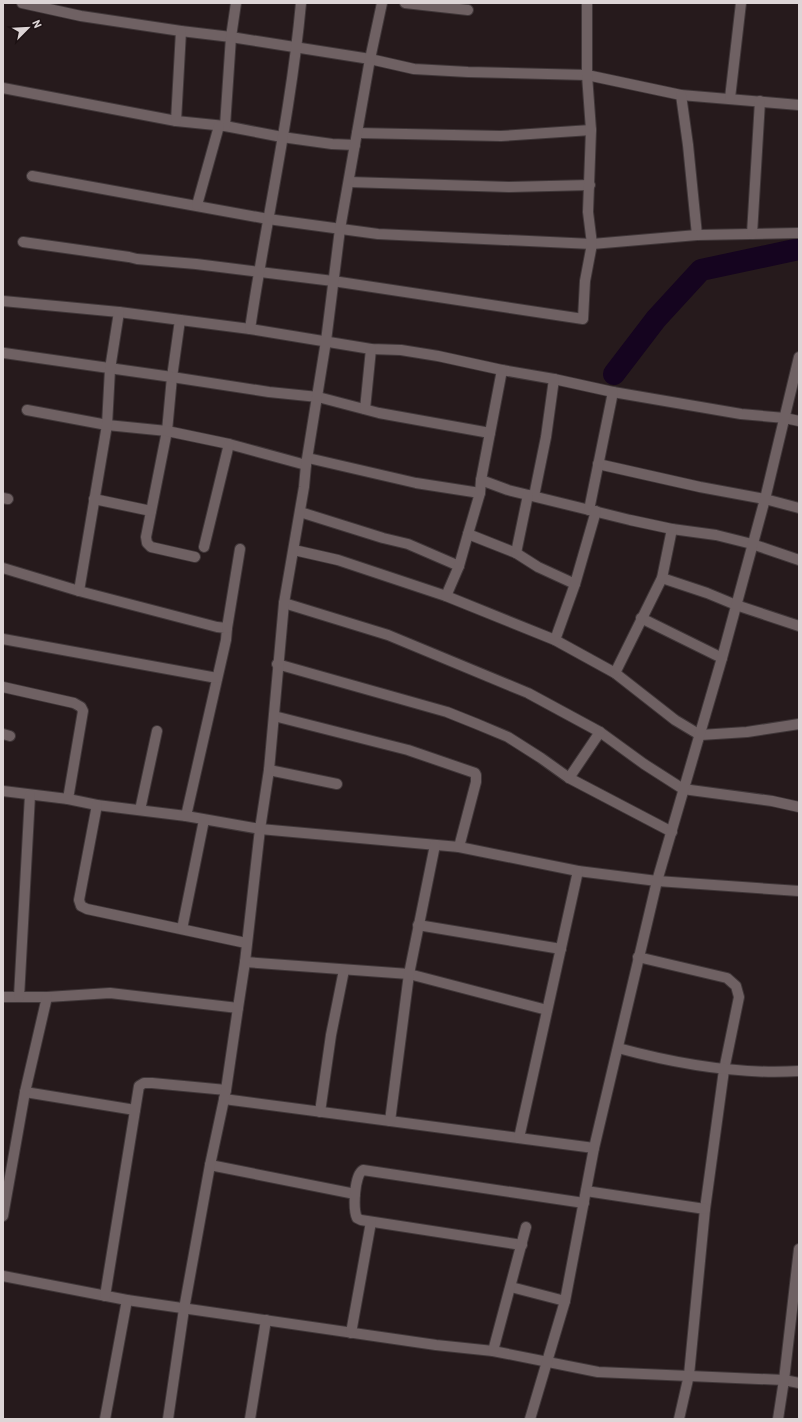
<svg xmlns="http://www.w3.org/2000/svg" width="802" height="1422" font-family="Barlow,sans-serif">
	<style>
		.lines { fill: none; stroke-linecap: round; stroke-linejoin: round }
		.river { stroke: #15041f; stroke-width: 22 }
		.minor-casing { stroke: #403739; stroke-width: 12 }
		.minor { stroke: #6f6163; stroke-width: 10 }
	</style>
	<rect width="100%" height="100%" fill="#261a1c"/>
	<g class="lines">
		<!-- river -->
		<polyline class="river" points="614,374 656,319 701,270 799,249"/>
		<!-- minor casing -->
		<g class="minor-casing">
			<g id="minor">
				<polyline points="22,3 81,16 181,31 231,37 370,59 414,69 468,72 587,75 681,95 799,105"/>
				<polyline points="405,3 468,10"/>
				<polyline points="3,88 176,121 225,126 282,137 332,144 355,145"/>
				<polyline points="681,95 688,145 697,235"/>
				<polyline points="730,98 741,3"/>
				<polyline points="176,121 181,31"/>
				<polyline points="225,126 231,37 236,3"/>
				<polyline points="357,133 501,136 591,130"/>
				<polyline points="32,176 268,219 378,234 592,244 697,235 799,233"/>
				<polyline points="349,182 509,187 590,185"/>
				<polyline points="197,205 219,126"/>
				<polyline points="752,234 760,101"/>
				<polyline points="23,242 129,257 137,259 196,264 333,281 583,319 585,281 592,244 588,212 591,130 587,75 587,3"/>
				<polyline points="3,301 119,312 250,329 371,349 401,350 438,356 502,370 554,379 613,392 741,414 785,418 799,421"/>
				<polyline points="180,320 172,377 167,431 146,537 147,543 151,547 195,557"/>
				<path d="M250,329C266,220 291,113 301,3"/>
				<polyline points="4,353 172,377 269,392 318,397 379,413 490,433"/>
				<polyline points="365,409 371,349"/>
				<polyline points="27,410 107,425 167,431 229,444 306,465"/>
				<polyline points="308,458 416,483 480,493"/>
				<polyline points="598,464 700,487 765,499 799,508"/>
				<polyline points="481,480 508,490 630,520 672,529 716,535 752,544 799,560"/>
				<polyline points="534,496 546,437 554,379"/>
				<polyline points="3,498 8,499"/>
				<polyline points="94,499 151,511"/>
				<polyline points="589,510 613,392"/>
				<polyline points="300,512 383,538 408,544 459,566"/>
				<polyline points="468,534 516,553 538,567 575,584"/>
				<polyline points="204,547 229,444"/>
				<polyline points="294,550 338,560 446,596 555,640 615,673 675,720 700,735 747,732 799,724"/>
				<polyline points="516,553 528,495"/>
				<polyline points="3,568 79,591 217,627 227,628 226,640 186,816"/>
				<polyline points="662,578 707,593 736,605 799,626"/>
				<polyline points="79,591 107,425 110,369 119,312"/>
				<polyline points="446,596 459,566 468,534 480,493 481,480 502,370"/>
				<polyline points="284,603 388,635 528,693 600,732 644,764 683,789 772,801 799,807"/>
				<polyline points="641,618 722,658"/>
				<polyline points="227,628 240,549"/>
				<polyline points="3,639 217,678"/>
				<polyline points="555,640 575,584 596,511"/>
				<polyline points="277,664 447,712 477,724 508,737 541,758 569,778 672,832"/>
				<polyline points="615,673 662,578 672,529"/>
				<polyline points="3,687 74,703 81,707 83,711 68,799"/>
				<polyline points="274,716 408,750 475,773 476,775 476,782 459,847"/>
				<polyline points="3,734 10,736"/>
				<polyline points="269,770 337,784"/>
				<polyline points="569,778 600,732"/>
				<polyline points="3,791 68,799 97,805 186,816 260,829 459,847 578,871 657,881 799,891"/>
				<polyline points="97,805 79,900 81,906 87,909 246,943"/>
				<polyline points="140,810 157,731"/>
				<polyline points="418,925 561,949"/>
				<polyline points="182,929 204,820"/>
				<polyline points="638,957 727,978 736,986 739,997 724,1070 705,1209 689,1375 679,1419"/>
				<polyline points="245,962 409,974 547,1010"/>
				<polyline points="3,997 47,997 110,993 238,1008"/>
				<polyline points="19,997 30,795"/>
				<path d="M618,1048C677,1064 738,1075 799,1071"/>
				<polyline points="25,1092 135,1110"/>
				<polyline points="224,1099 594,1148"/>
				<polyline points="320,1112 331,1035 344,970"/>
				<polyline points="390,1121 409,974 435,845"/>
				<polyline points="519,1138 578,871"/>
				<polyline points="210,1165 355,1194"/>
				<polyline points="586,1191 705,1209"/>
				<polyline points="3,1216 25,1092 47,997"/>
				<path d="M522,1245L361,1220L357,1218C353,1209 354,1175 363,1170L584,1203"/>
				<polyline points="3,1276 127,1300 436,1345 493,1351 598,1372 784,1380 799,1383"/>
				<polyline points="511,1287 565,1301"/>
				<polyline points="105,1296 139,1086 144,1083 152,1083 226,1090"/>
				<polyline points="351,1333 371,1222"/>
				<polyline points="493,1351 526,1227"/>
				<polyline points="105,1419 127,1300"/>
				<polyline points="168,1419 184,1309 210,1165 226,1090 238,1008 245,962 260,829 269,770 284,603 304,487 306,465 326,341 340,229 370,59 382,3"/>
				<polyline points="250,1419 266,1320"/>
				<polyline points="530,1419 565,1301 594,1148 657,881 722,658 765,499 799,357"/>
				<polyline points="778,1419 784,1380 799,1249"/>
			</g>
		</g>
		<!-- minor -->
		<use href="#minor" class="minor"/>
	</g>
	<!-- border -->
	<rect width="802" height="1422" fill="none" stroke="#ddd5d6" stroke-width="8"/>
	<!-- north arrow -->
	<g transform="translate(28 28) rotate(66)" stroke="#1c1113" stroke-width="3" paint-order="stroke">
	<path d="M0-3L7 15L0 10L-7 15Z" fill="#ddd5d6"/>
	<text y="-6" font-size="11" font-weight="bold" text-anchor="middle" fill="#ddd5d6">N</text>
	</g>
</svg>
